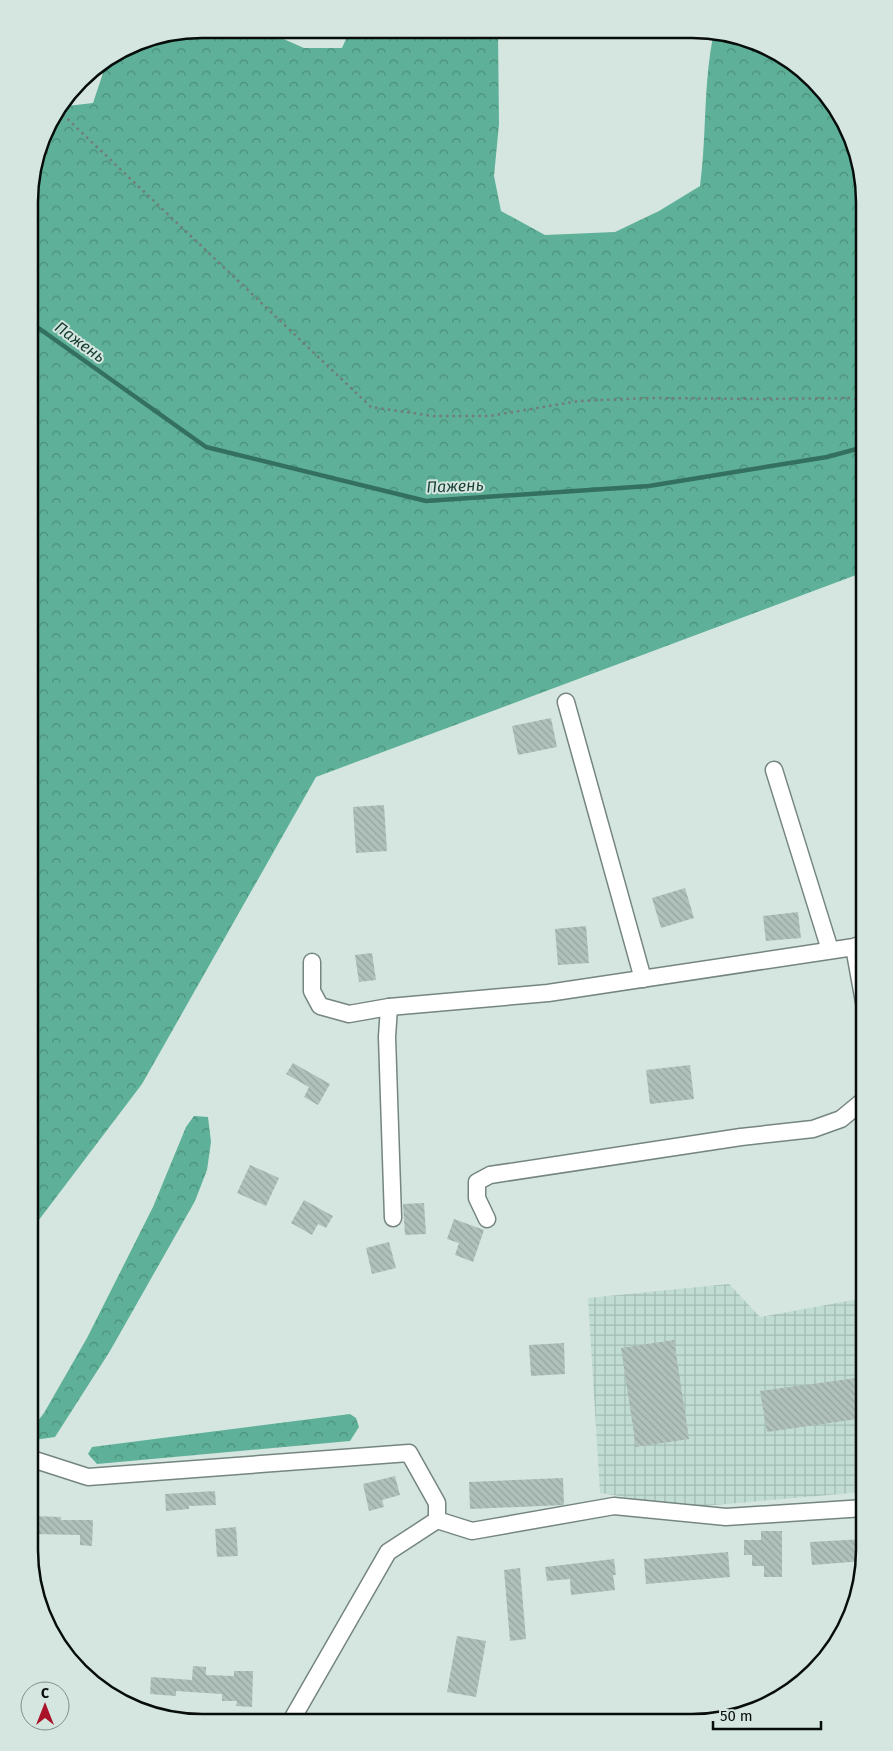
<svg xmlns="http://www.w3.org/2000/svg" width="893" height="1751" font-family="'Fira Sans',sans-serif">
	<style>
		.industrial { fill: url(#industrial-grid) }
		.forest { fill: url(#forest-crowns) }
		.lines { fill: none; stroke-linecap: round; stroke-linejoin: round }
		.stream { stroke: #34705f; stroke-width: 4.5 }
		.building { fill: url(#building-back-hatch) }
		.street-casing { stroke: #75857f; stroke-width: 19 }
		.path { stroke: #717d78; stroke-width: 2.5; stroke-dasharray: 2.5 4; stroke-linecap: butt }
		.street { stroke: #fff; stroke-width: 16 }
		.labels { text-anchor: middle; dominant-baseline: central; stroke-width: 4; stroke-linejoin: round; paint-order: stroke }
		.water-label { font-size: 16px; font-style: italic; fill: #183e33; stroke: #d4e6df }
		.rim { fill: none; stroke: #070d0b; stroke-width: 2.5 }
	</style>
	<defs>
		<pattern id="industrial-grid" width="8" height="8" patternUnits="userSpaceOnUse" patternTransform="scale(1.25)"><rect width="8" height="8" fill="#c1dcd2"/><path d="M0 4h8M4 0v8" fill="none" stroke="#a4bcb3"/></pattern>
		<pattern id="forest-crowns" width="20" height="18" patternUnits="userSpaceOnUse" patternTransform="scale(1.25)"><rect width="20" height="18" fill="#5eb198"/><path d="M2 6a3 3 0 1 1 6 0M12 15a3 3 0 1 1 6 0" fill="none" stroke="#4c8e7a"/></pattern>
		<pattern id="building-back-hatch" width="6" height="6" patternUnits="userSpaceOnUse" patternTransform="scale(1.25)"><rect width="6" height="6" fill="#afc1ba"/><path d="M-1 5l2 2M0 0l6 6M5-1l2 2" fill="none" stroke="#95a59f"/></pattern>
	</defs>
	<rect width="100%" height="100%" fill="#d4e6df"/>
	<!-- industrial -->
	<polygon class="industrial" points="729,1284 760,1317 864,1298 864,1492 691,1507 600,1493 588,1298"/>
	<!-- forest -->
	<g class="forest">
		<path d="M201,29H267L270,33L304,48H342L350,30L498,31L499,124L494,176L501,211L545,235L615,232L659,211L700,186C707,135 703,83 714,32H725L805,71L855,146L864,201V572L316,777L142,1084L29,1233L30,179L47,125L62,105L67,106L93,103L103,73L104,61L135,42Z"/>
		<polygon points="194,1116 208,1117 211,1142 207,1170 195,1201 110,1351 55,1437 34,1440 33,1427 44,1413 87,1338 153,1207 186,1127"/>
		<polygon points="350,1414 356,1418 359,1427 350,1441 97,1464 88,1454 92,1447"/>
	</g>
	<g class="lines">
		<!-- stream -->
		<polyline class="stream" points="30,322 206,447 426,501 649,486 827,457 864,447"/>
	</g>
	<!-- building -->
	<g class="building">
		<polygon points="551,718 557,747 518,755 512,726"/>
		<polygon points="384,805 387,851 356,853 353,807"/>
		<polygon points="685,888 694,918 661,928 652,898"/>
		<polygon points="798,912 801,938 766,941 763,916"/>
		<polygon points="586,926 589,963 558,965 555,929"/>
		<polygon points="372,953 376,980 359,982 355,955"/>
		<polygon points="293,1063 330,1084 318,1105 304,1097 309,1087 286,1074"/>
		<polygon points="690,1065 694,1099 650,1104 646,1070"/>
		<polygon points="250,1165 279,1178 266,1206 237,1193"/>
		<polygon points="304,1200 333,1216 326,1228 318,1224 312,1235 291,1223"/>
		<polygon points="424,1203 426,1234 405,1235 403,1204"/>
		<polygon points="454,1219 484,1230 473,1262 455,1255 459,1243 447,1239"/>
		<polygon points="389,1242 396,1268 372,1274 366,1248"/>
		<polygon points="674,1340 689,1439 636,1447 621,1348"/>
		<polygon points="564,1343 565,1374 531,1376 529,1345"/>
		<polygon points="864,1377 864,1418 767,1432 760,1391"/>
		<polygon points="395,1476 400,1495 382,1500 384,1507 369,1511 363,1484"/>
		<polygon points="563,1478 564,1505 470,1509 469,1482"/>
		<polygon points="215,1491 216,1505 189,1506 189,1509 166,1511 165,1494"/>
		<polygon points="34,1516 61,1517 61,1520 93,1520 92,1546 80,1545 80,1535 34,1534"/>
		<polygon points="236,1527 238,1556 217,1557 215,1529"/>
		<polygon points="761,1531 782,1531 782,1577 764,1577 764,1566 752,1566 752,1555 744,1555 744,1540 761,1540"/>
		<polygon points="864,1539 864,1561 812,1565 810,1542"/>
		<polygon points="728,1552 730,1577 646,1584 644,1559"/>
		<polygon points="614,1559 616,1575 613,1575 615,1590 571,1595 570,1579 547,1581 545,1567"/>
		<polygon points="520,1568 526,1639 510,1641 504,1570"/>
		<polygon points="457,1636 486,1641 476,1697 447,1692"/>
		<polygon points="193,1666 206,1667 206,1675 234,1676 234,1671 253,1671 252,1707 236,1706 237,1701 222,1701 222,1694 176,1691 176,1696 150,1694 151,1677 192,1680"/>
	</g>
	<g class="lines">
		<!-- street casing -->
		<g class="street-casing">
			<g id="street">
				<polyline points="566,702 643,979"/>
				<polyline points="774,770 830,950"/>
				<polyline points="854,947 864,1002"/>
				<polyline points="312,962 312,991 320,1006 349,1014 389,1007 548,993 854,947 864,943"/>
				<polyline points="389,1007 387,1037 393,1218"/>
				<polyline points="487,1219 477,1198 477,1182 490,1175 741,1137 813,1129 841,1119 864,1100"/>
				<polyline points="29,1458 88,1477 409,1453 437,1503 437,1520"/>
				<polyline points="291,1721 388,1552 437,1520 472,1531 614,1506 726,1517 864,1508"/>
			</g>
		</g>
		<!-- path -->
		<polyline class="path" points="58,110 371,407 433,416 489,416 579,401 650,398 768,399 851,398 864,401"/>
		<!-- street -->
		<use href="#street" class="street"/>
	</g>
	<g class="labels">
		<!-- water labels -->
		<g class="water-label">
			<text transform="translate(80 342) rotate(36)">Пажень</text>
			<text transform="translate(455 486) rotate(-2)">Пажень</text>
		</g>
	</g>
	<!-- crop -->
	<path d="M0 0H893V1751H0ZM202 38H692A164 164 0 0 1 856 202V1550A164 164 0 0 1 692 1714H202A164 164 0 0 1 38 1550V202A164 164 0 0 1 202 38Z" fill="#d4e6df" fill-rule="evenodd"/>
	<path class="rim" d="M202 38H692A164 164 0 0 1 856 202V1550A164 164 0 0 1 692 1714H202A164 164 0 0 1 38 1550V202A164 164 0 0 1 202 38Z"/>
	<!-- north arrow -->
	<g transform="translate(45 1706)"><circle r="24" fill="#d4e6df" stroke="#828f8a"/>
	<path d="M0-4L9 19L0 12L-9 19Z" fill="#a91228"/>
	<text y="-8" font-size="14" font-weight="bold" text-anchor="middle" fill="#070d0b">С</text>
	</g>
	<!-- scale -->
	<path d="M713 1721v8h108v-8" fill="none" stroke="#070d0b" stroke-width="2.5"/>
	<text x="720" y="1721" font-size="15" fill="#070d0b" stroke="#d4e6df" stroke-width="4" paint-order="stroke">50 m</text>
</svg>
